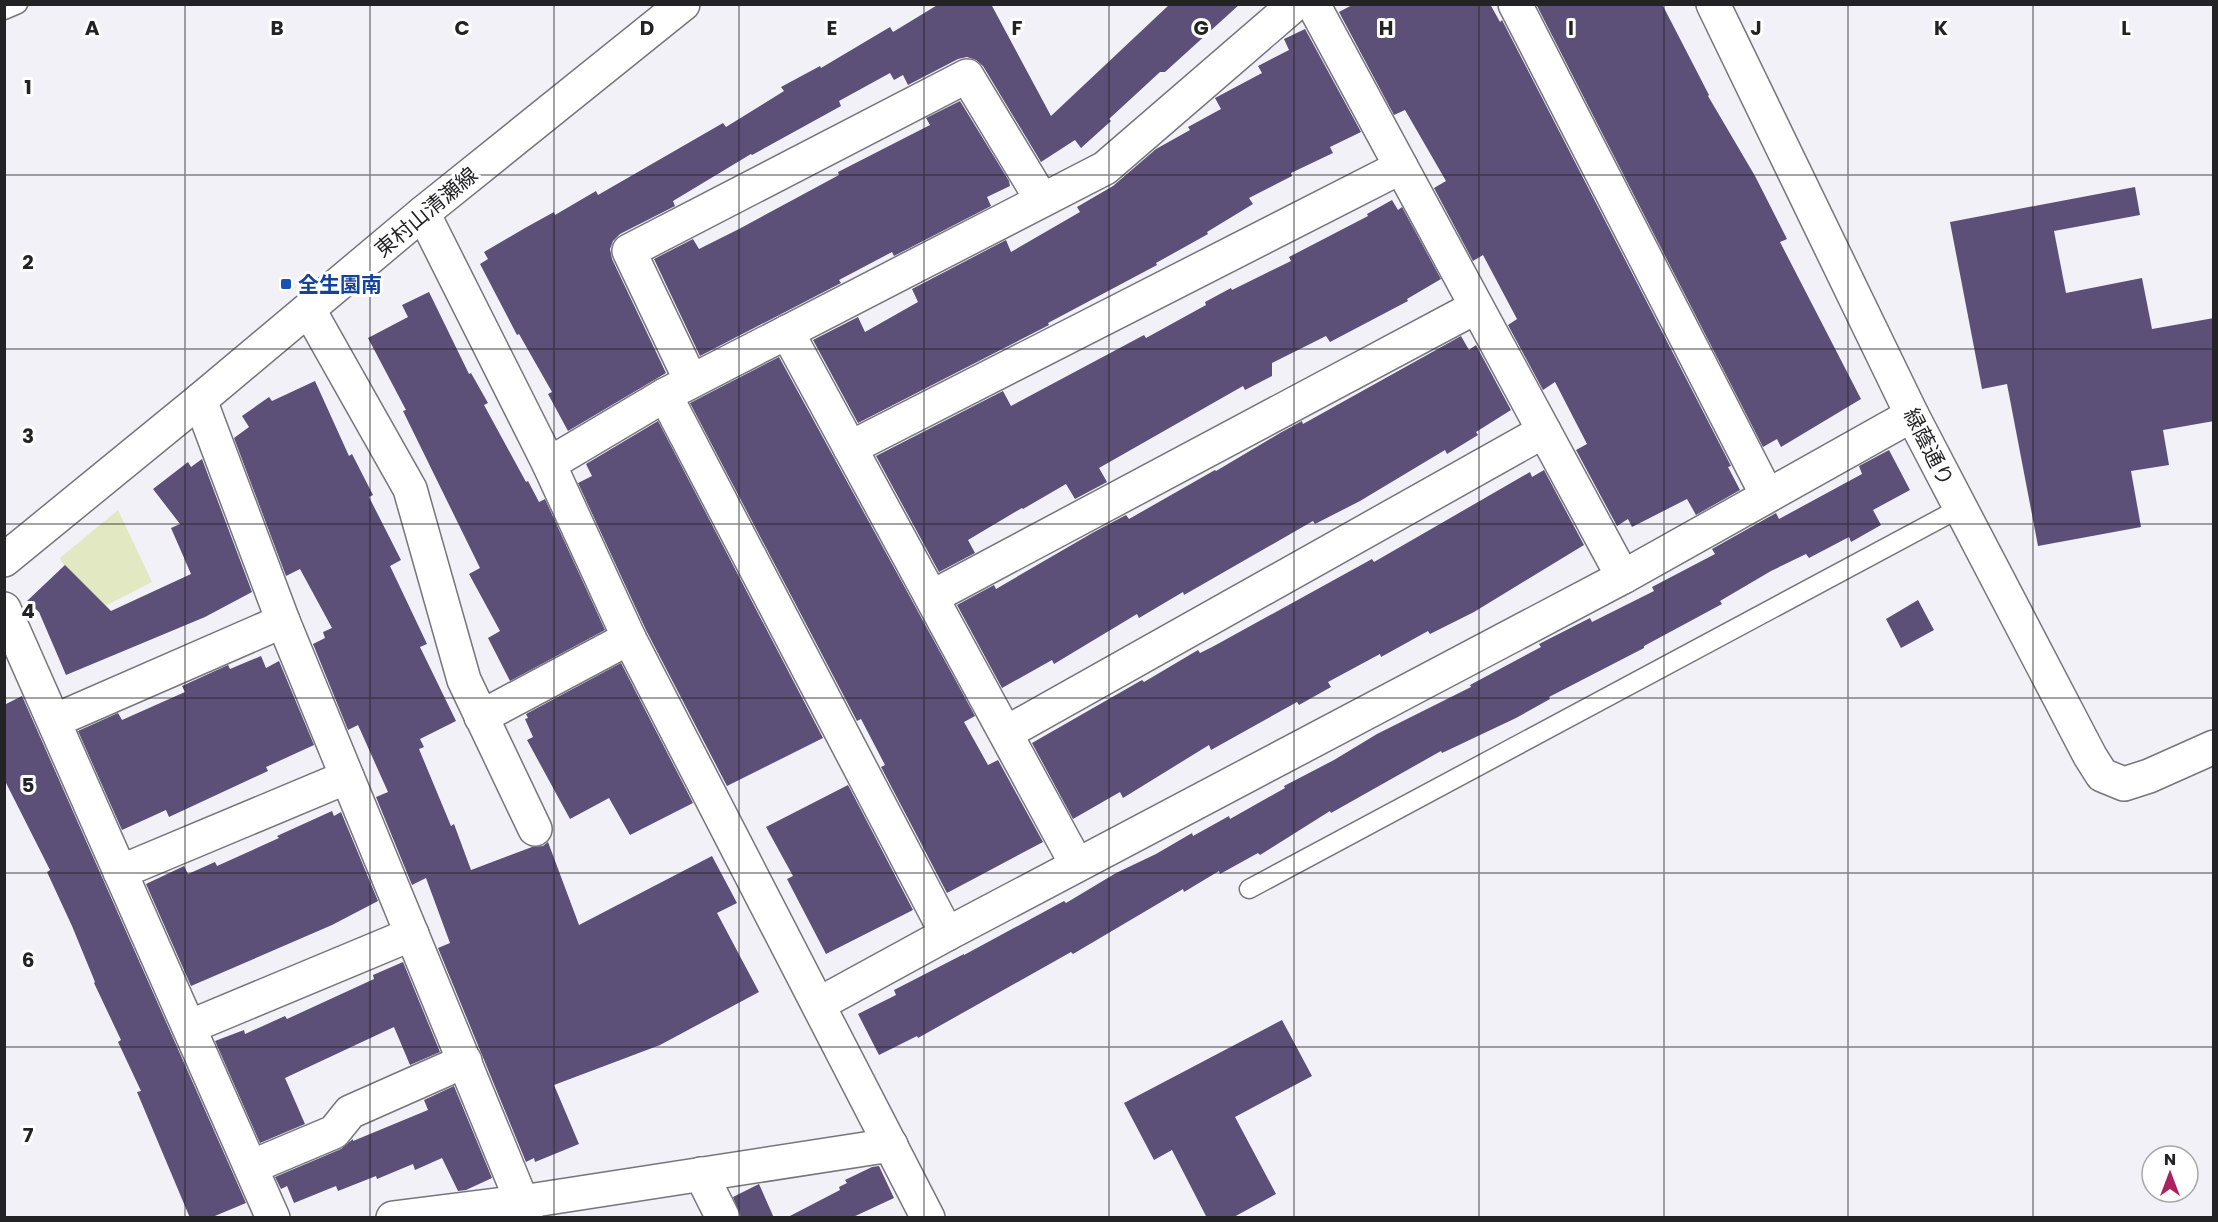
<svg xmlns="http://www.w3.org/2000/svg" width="2218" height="1222" font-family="Poppins,'Noto Sans JP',sans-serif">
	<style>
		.green { fill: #e1e8c2 }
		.building { fill: #5c4f78 }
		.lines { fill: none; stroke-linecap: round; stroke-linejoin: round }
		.lane-casing { stroke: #76757b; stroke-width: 21 }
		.street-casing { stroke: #76757b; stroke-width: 36 }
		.secondary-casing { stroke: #76757b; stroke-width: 36 }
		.lane { stroke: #fff; stroke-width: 18 }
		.street { stroke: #fff; stroke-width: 33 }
		.secondary { stroke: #fff; stroke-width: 33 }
		.grid { fill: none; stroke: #232325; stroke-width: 1.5; stroke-opacity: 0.55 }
		.transit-dot { fill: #1a4fb4; stroke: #fff; stroke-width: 2 }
		.labels { text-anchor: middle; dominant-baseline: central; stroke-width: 6; stroke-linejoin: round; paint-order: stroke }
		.street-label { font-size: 21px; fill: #232325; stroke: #fff }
		.transit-label { font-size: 21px; font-weight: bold; fill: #164399; stroke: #fff; text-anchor: start }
		.grid-label { font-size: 20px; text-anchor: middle; font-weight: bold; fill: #232325; stroke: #fff; stroke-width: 6; stroke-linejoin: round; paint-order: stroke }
	</style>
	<rect width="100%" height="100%" fill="#f2f1f8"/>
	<!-- green -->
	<polygon class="green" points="118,510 152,582 89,614 60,558"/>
	<!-- building -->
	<g class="building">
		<polygon points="939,4 991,4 1051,116 1170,4 1240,4 1165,72 1160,72 1109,119 1111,121 1081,148 1075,140 1041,162 983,66 976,60 967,57 958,59 908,85 903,75 894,80 890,73 839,101 841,106 752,155 751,154 673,201 675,206 620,234 613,241 610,249 612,259 666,373 568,431 548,394 552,392 519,334 517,335 480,264 488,259 484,252 525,228 554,212 555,215 596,191 598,195 723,123 726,127 784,91 781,87 820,66 821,68 890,27 893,32"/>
		<polygon points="1354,4 1490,4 1500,22 1502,20 1731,466 1728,467 1740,490 1696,515 1687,499 1632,527 1628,519 1617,526 1576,450 1587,444 1555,382 1543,390 1508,325 1517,319 1483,255 1473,261 1434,188 1446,181 1405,110 1394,115 1339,12"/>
		<polygon points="1536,4 1662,4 1709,95 1708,96 1755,176 1787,239 1780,242 1861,399 1781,447 1777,439 1763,447"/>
		<polygon points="1305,29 1361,132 1330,147 1333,153 1291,173 1292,176 1249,198 1253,204 1207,232 1208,234 1156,263 1157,265 1048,323 1049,325 858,423 813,340 858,317 865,332 918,302 912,289 1006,240 1011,252 1080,212 1077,207 1113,186 1156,149 1190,130 1188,127 1221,109 1215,98 1262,73 1258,66 1289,50 1284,39"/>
		<polygon points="960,101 1009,181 1010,186 987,197 991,206 894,256 892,252 839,280 841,283 700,356 654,259 693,239 699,249 739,229 839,175 838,172 930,125 926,118"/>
		<polygon points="2135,187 2140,215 2054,231 2066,293 2142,278 2152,329 2214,318 2214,421 2163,430 2169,465 2131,471 2141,527 2038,546 2007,384 1982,389 1950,222"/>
		<polygon points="1392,200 1398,210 1402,207 1441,279 1407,299 1408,301 1330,342 1326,336 1272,363 1272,376 1245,390 1243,386 1099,468 1107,482 1075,499 1066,484 1023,509 1022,508 968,540 975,553 939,572 876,456 1003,391 1011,406 1144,335 1146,338 1206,305 1205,302 1231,288 1232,290 1291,261 1289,257 1368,216 1367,214"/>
		<polygon points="429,292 469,374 471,373 488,403 484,405 526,482 528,481 539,502 545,499 605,630 510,681 488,638 500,631 469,574 480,568 403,411 406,410 368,338 408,317 402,305"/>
		<polygon points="1461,336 1469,350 1476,345 1511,410 1476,432 1478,435 1447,454 1445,450 1360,501 1315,524 1313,521 1184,595 1183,592 1139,618 1137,614 1054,664 1052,660 1002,688 957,605 994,585 996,589 1094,532 1126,515 1129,519 1215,470 1216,471 1280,433 1302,421 1303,424"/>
		<polygon points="779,357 975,716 964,722 988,765 998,760 1043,842 947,893 881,767 885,765 861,719 857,721 690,403"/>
		<polygon points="315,381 349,456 352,454 373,495 369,497 401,560 390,566 427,644 420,647 456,721 420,739 424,747 419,749 451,826 454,824 471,870 532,847 543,846 548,842 579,925 712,856 737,903 717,913 759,992 660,1045 554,1085 579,1144 535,1162 534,1158 526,1162 438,948 450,943 426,878 412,885 376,797 388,792 358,725 348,730 313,644 325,638 323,632 332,628 300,569 286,576 234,438 249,427 242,416 269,397 272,401"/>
		<polygon points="658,421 823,738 727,786 646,630 578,483 592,476 586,464"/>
		<polygon points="1889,450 1910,490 1873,510 1881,525 1851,542 1849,537 1809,558 1806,554 1771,571 1720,601 1722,604 1644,646 1644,648 1549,697 1550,699 1516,718 1442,753 1441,751 1331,813 1330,811 1260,855 1258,853 1220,874 1219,871 1184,892 1183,889 1073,954 1071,952 918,1038 917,1036 879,1055 858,1014 896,995 894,990 964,954 964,955 1064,901 1066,903 1116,873 1156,854 1192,833 1193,836 1229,816 1230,819 1285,788 1284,786 1334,760 1377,734 1471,687 1470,685 1541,647 1539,644 1590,618 1592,622 1654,591 1652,587 1715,554 1712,549 1776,513 1779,519 1862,474 1859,466"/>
		<polygon points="202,459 252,592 205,617 66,675 39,612 27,601 65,565 111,611 191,574 171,528 180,524 153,489 188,462 191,467"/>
		<polygon points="1544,470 1584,545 1474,612 1430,634 1428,631 1381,657 1380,654 1328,682 1331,687 1299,705 1297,702 1211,750 1209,745 1123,798 1120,792 1073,819 1032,743 1142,680 1144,682 1198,650 1200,653 1214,646 1372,559 1374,562 1530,472 1532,477"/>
		<polygon points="1918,600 1934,630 1901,648 1886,619"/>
		<polygon points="261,656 266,668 279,661 314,745 266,767 268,771 169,817 166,810 122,830 78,731 118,713 122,720 185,692 182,686 228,665 230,669"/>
		<polygon points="621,663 693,803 630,835 609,798 570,819 527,740 533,737 525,719 528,718 526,714"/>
		<polygon points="22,696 246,1203 210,1218 190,1218 137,1092 141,1091 118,1042 121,1040 94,983 95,982 72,926 47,872 50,870 4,779 4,705"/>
		<polygon points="848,785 913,910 826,954 787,879 793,876 766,827"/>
		<polygon points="332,811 334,816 341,812 378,901 332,925 191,986 146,884 184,866 188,874 215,862 217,866 279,838 277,836"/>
		<polygon points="403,962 440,1052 410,1065 394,1027 285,1078 305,1124 260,1143 215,1041 244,1030 245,1034 285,1016 287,1019 374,979 373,975"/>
		<polygon points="1282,1020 1312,1076 1235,1117 1276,1194 1232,1218 1207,1218 1172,1150 1154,1160 1124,1103"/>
		<polygon points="454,1086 492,1178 466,1190 458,1191 442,1158 415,1170 413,1164 377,1179 376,1176 338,1191 336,1186 294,1203 287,1186 281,1189 275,1177 341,1149 353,1139 353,1141 428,1110 424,1100"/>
		<polygon points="879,1166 894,1198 851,1218 786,1218 840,1190 839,1187 847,1183 845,1180 872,1167"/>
		<polygon points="759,1184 774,1218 741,1218 733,1197"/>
	</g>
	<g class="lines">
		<!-- lane casing -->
		<g class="lane-casing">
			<g id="lane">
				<polyline points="4,10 18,4"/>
				<polyline points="1249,889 1960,508"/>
			</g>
		</g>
		<!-- street casing -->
		<g class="street-casing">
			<g id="street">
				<polyline points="1313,4 1623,577"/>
				<polyline points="1515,4 1767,495"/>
				<polyline points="423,213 549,464 629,638 928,1218"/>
				<polyline points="309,310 410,489 464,680 535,829"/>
				<polyline points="787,332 1077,865"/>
				<polyline points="691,381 629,251 967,76 1042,200"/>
				<polyline points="665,395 947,934"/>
				<polyline points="200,400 283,621 522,1202 526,1218"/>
				<polyline points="850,448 1401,167"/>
				<polyline points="549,464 665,395 1105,168 1295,4"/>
				<polyline points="932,597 1476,307"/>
				<polyline points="4,609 273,1218"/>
				<polyline points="481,717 629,638"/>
				<polyline points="54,721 283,621"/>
				<polyline points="1006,733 1544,431"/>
				<polyline points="120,872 347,777"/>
				<polyline points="819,1004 947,934 1623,577 1912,415"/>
				<polyline points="189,1027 412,934"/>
				<polyline points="251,1167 334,1132 350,1112 465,1061"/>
				<polyline points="701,1174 723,1218"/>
				<polyline points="393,1218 522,1202 891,1145"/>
			</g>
		</g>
		<!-- secondary casing -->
		<g class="secondary-casing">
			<g id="secondary">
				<polyline points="1713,4 1912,415 2090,756 2102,775 2124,784 2149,776 2214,747"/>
				<polyline points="4,560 200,400 423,213 683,4"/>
			</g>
		</g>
		<!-- lane -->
		<use href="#lane" class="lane"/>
		<!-- street -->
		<use href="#street" class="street"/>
		<!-- secondary -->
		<use href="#secondary" class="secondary"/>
	</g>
	<!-- grid -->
	<path class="grid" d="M185,4V1218M370,4V1218M554,4V1218M739,4V1218M924,4V1218M1109,4V1218M1294,4V1218M1479,4V1218M1664,4V1218M1848,4V1218M2033,4V1218M4,175H2214M4,349H2214M4,524H2214M4,698H2214M4,873H2214M4,1047H2214"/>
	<!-- markers -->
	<rect class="transit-dot" x="280" y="278" width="12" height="12" rx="3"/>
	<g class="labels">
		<!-- street labels -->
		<g class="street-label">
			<text transform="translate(426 212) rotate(-40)">東村山清瀬線</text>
			<text transform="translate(1929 447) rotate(63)">緑蔭通り</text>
		</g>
		<!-- transit labels -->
		<g class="transit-label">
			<text x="298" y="284">全生園南</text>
		</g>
	</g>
	<g class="grid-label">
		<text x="92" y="35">A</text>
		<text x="277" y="35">B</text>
		<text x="462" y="35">C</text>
		<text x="647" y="35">D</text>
		<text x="832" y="35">E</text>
		<text x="1017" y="35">F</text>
		<text x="1201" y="35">G</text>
		<text x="1386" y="35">H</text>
		<text x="1571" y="35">I</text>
		<text x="1756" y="35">J</text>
		<text x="1941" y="35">K</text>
		<text x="2126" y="35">L</text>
		<text x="28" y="94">1</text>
		<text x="28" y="269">2</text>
		<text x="28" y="443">3</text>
		<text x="28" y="618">4</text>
		<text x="28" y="792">5</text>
		<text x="28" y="967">6</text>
		<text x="28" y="1142">7</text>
	</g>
	<!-- border -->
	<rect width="2218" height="1222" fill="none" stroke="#232325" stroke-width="12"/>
	<!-- north arrow -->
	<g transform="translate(2170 1174)"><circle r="28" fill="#ffffff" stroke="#a7a7a8" stroke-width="1.5"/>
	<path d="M0-4.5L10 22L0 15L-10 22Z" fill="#ad215f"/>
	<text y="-9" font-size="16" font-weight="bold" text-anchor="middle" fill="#232325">N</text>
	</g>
</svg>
